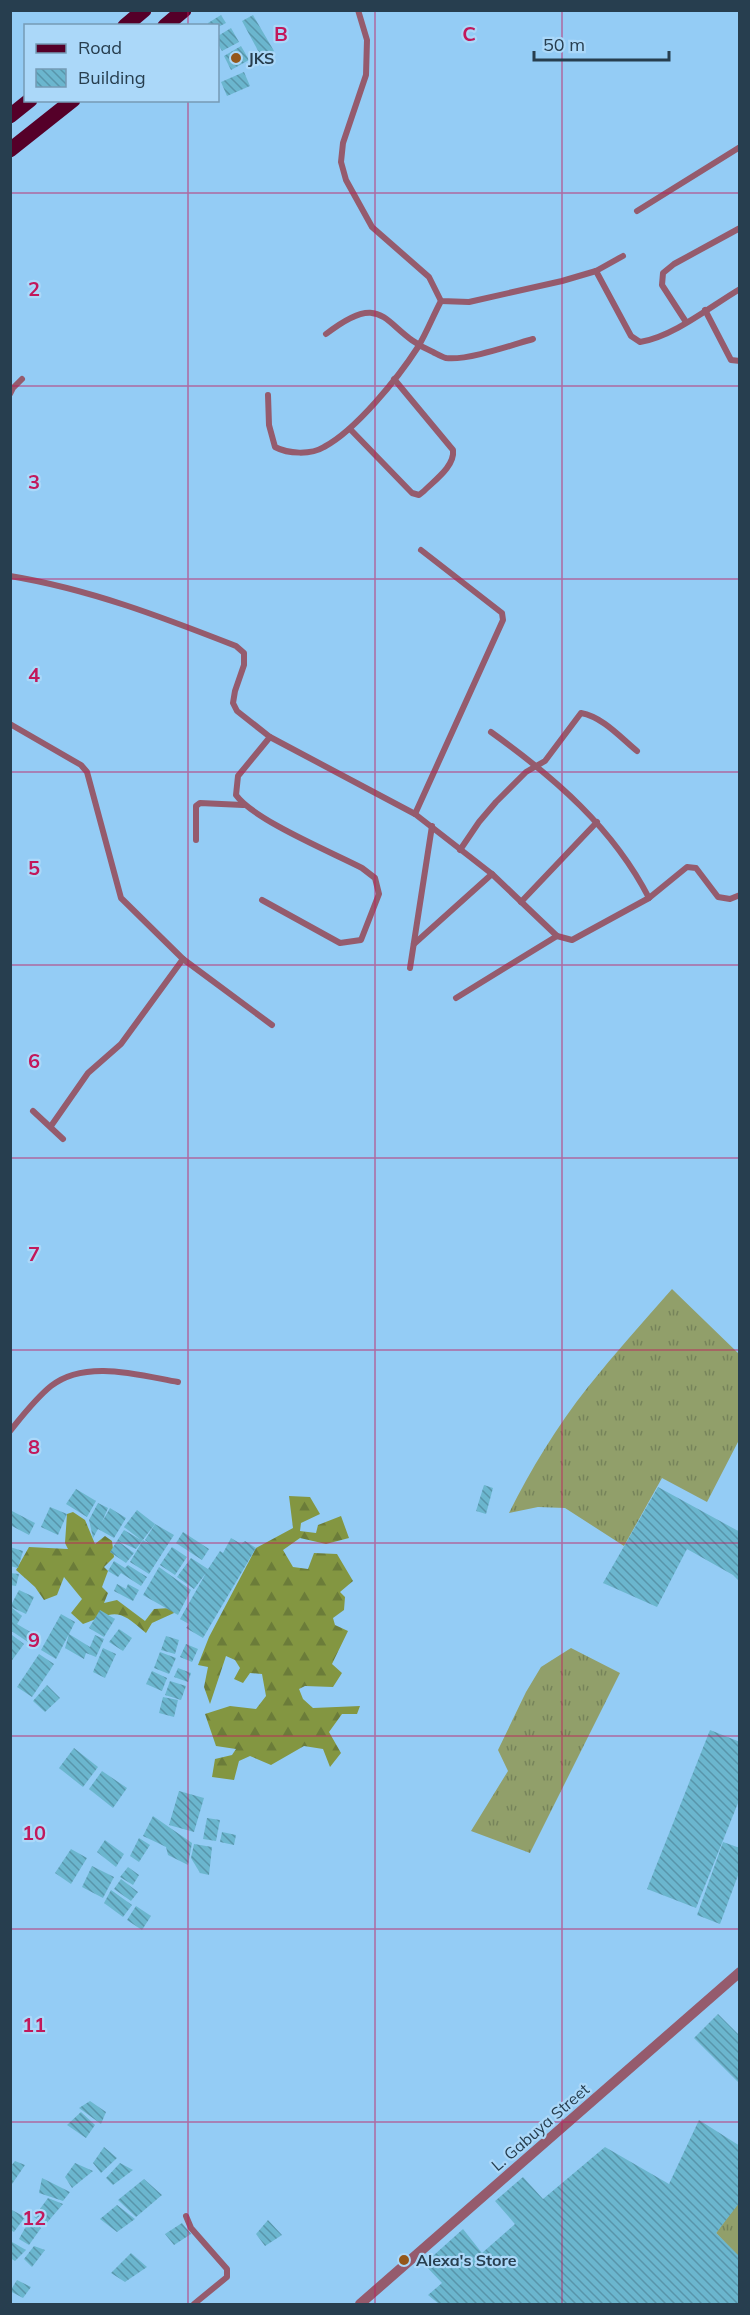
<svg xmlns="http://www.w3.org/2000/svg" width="750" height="2315" font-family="Mulish,sans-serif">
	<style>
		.grass { fill: url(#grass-tufts) }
		.forest { fill: url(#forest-firs) }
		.building { fill: url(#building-back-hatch) }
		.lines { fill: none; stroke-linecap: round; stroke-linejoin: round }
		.minor { stroke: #955b6d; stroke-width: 6 }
		.tertiary { stroke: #955b6d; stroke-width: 10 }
		.primary { stroke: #550029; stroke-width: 15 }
		.grid { fill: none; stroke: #c2185b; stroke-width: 1.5; stroke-opacity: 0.55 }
		.poi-dot { fill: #94571a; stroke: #abd8f9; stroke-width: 2 }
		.labels { text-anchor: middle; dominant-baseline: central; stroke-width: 4.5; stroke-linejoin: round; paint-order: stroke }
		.poi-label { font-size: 16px; font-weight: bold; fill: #273e4f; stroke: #abd8f9; text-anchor: start }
		.street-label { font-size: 16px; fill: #273e4f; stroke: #abd8f9 }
		.grid-label { font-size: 20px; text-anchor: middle; font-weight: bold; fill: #c2185b; stroke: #abd8f9; stroke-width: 4.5; stroke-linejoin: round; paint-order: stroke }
	</style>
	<defs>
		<pattern id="grass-tufts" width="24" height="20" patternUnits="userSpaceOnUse" patternTransform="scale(1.5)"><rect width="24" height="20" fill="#919f6a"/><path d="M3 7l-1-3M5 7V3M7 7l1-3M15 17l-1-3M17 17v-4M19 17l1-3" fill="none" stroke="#76835a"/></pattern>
		<pattern id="forest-firs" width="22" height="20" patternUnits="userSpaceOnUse" patternTransform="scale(1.5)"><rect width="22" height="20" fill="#839641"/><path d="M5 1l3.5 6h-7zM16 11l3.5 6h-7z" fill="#6b7c39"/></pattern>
		<pattern id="building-back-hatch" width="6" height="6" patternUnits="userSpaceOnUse" patternTransform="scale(1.5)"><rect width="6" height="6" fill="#6bb6ce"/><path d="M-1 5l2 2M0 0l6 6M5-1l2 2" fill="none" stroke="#5895aa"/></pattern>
	</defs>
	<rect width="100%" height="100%" fill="#94ccf5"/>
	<!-- grass -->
	<g class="grass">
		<path d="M672,1289L739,1354V1440L707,1502L662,1478L624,1546L565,1508L538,1507L509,1513C531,1469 557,1426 588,1387C615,1353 644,1321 672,1289Z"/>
		<polygon points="571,1648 620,1673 530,1853 471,1831 508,1771 498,1750 526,1692 541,1667"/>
		<polygon points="739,2202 739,2257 716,2233"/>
	</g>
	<!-- forest -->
	<g class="forest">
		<polygon points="289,1496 310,1497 320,1514 301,1523 300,1531 316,1533 318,1525 341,1516 349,1538 326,1544 300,1538 283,1550 293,1567 308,1569 314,1553 337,1554 353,1581 340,1592 345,1597 344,1610 333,1618 335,1625 348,1631 332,1664 342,1673 333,1687 305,1686 299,1689 303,1699 313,1708 360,1706 357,1714 342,1714 329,1732 341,1753 330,1767 323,1749 304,1746 271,1765 250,1756 239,1761 234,1780 212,1777 215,1759 232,1755 236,1749 216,1746 205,1714 230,1706 256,1709 266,1696 262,1674 250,1673 243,1683 234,1679 240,1668 235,1660 226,1656 210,1704 204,1687 208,1667 198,1665 209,1637 256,1548 293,1528"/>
		<path d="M73,1512L85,1520L95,1544L105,1536L112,1541L114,1557L104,1567L108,1571L102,1587L108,1593L104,1603L117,1600L145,1621L154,1609L170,1608L174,1613L152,1623L146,1633C118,1608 116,1611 83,1624L71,1613L82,1599L64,1577L57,1595L44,1600L35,1587L16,1570L29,1547L68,1549L65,1543L67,1514Z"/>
	</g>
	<!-- building -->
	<g class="building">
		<polygon points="221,15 226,23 218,27 218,26 209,26 208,23"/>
		<polygon points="253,15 274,51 262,58 242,21"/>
		<polygon points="231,28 239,42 222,51 218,44 218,36"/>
		<polygon points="241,46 249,60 231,70 224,56"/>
		<polygon points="244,72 250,86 227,96 221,82"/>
		<polygon points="484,1485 493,1488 486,1514 476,1511"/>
		<polygon points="658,1487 740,1532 740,1582 733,1575 687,1549 657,1607 603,1583"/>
		<polygon points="76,1489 96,1501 87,1517 66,1504"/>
		<polygon points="98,1503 108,1508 102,1522 110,1508 126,1518 114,1538 98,1529 93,1538 89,1520"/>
		<polygon points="50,1507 67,1514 58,1535 41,1527"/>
		<polygon points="10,1510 35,1523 29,1535 10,1525"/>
		<polygon points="137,1510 155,1524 136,1549 118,1541 134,1553 126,1563 110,1552 124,1530 141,1540 124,1527"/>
		<polygon points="155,1524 174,1535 149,1574 130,1562 143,1540 151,1545 145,1540"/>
		<polygon points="183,1532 209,1549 202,1560 176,1543"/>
		<polygon points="231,1538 241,1544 245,1541 256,1548 203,1638 186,1628 189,1624 180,1619 206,1573 194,1589 177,1577 191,1558 208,1569 220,1551 223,1553"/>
		<polygon points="10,1547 23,1551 18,1568 10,1566"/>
		<polygon points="172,1547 187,1557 175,1575 160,1565"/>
		<polygon points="114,1561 125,1568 128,1565 147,1577 141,1586 121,1573 118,1577 108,1571"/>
		<polygon points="159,1567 191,1590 178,1615 143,1595"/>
		<polygon points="10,1573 19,1574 16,1586 10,1585"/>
		<polygon points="117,1584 126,1589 128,1584 139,1590 133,1601 114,1591"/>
		<polygon points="19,1590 34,1597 26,1614 11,1607 22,1616 17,1624 32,1633 28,1642 10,1630 10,1607"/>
		<polygon points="100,1610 115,1619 104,1637 89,1628"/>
		<polygon points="61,1614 75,1622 69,1634 90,1647 95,1635 104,1639 96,1657 86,1653 84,1659 65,1648 69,1634 56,1659 41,1650"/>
		<polygon points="119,1629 132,1638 123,1651 109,1642"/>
		<polygon points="12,1635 24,1644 10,1663 10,1639"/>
		<polygon points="166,1636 179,1640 175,1654 161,1650"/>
		<polygon points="186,1644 198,1649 192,1662 180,1657"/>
		<polygon points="103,1648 116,1654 105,1678 93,1672"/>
		<polygon points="160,1652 176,1658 169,1674 154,1668"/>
		<polygon points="39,1654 54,1664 32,1697 17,1687"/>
		<polygon points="178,1668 191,1673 188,1682 174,1677"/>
		<polygon points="152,1671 167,1678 162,1691 146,1684"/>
		<polygon points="170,1681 186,1686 181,1700 165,1695"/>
		<polygon points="47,1685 60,1698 45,1712 33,1701"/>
		<polygon points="163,1697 178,1700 174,1717 159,1713"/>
		<polygon points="710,1730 740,1742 740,1798 696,1908 647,1889"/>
		<polygon points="74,1748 98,1767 83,1787 59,1768"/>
		<polygon points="102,1771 127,1788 113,1808 89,1789"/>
		<polygon points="179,1791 204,1798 194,1832 169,1825"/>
		<polygon points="153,1816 192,1843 188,1865 168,1855 166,1847 160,1844 143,1836"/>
		<polygon points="207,1818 220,1820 216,1841 203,1839"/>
		<polygon points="222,1832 236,1835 234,1845 220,1842"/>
		<polygon points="139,1838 150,1845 139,1862 130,1856"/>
		<polygon points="105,1840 124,1854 116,1867 97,1852"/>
		<polygon points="723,1842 740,1848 740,1870 720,1924 697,1915"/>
		<polygon points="194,1844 212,1847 209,1875 200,1873 191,1858"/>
		<polygon points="71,1849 87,1858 71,1884 55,1873"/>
		<polygon points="92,1866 114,1877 103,1898 82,1887"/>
		<polygon points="128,1867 139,1875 133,1885 120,1877"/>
		<polygon points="121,1879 138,1892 131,1901 114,1889"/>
		<polygon points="111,1890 132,1905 123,1917 104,1903"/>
		<polygon points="136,1906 151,1916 142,1930 127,1920"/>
		<polygon points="718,2014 740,2036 740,2084 694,2038"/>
		<polygon points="90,2101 106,2112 101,2124 79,2108"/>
		<polygon points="81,2112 95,2125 86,2138 67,2125"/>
		<polygon points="699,2120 740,2146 740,2202 716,2233 740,2257 740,2304 439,2304 428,2295 442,2283 424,2264 463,2229 482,2253 515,2224 495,2201 523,2177 543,2199 605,2147 669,2184"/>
		<polygon points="104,2147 117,2158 101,2173 93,2163"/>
		<polygon points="15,2161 25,2165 10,2187 10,2167"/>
		<polygon points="75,2163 93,2171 72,2188 65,2177"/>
		<polygon points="120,2163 133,2170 113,2185 106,2178"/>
		<polygon points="42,2178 70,2192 63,2201 39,2193"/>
		<polygon points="144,2179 162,2195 136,2217 118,2200"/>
		<polygon points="48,2198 63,2204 45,2225 34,2217"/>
		<polygon points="117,2205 135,2219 117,2232 100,2219"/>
		<polygon points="10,2209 25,2217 14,2232 10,2230"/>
		<polygon points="30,2219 41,2228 29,2245 19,2239"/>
		<polygon points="268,2220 282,2235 265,2246 256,2234"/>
		<polygon points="182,2223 191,2234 174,2245 165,2234"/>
		<polygon points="12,2242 26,2250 15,2261 10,2258"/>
		<polygon points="34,2246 45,2250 32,2267 24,2259"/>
		<polygon points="131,2253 147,2267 125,2282 111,2273"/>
		<polygon points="17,2280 31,2287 23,2298 10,2291"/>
	</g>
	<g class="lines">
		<!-- minor -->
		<g class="minor">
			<polyline points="358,10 367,40 366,75 343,143 341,162 346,180 372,227 429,277 441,301 469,302 562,281 596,271 623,256"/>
			<polyline points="637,211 740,147"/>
			<path d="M596,271L631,336L640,342C673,337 711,306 740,289"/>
			<polyline points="705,310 731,360 740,361"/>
			<polyline points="686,322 662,285 663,273 674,264 740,228"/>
			<path d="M326,334C388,286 382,331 433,352C437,354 442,357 446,358C466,361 512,345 533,339"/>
			<polyline points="10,394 13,388 22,379"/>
			<path d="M268,395L269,425L275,447C288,454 311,455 324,447C356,430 398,378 418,347C427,332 433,316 441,301"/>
			<path d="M350,429L412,493L419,495L424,491C435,480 455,466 453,450L394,379"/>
			<path d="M10,576C89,589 162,617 236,646L244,653V665L235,691L233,703L237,711L270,737L415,814L492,874L557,936L572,940L649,898L687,867L696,868L718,897L730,899L740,895"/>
			<polyline points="10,724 81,765 87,772 121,898 183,959 272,1025"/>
			<path d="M491,732C555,778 613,828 649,898"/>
			<polyline points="415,814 503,620 502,613 421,550"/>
			<polyline points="196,840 196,806 200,803 243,805"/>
			<path d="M460,850L479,822L496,802L526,772L545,761L581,713C603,717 621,738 637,751"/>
			<path d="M262,900L340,943L361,940L379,894L375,878L362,868C331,852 254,820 236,795L238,776L270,737"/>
			<polyline points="521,902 597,822"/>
			<polyline points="414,944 492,874"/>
			<polyline points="410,968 432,826"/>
			<polyline points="456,998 557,936"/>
			<polyline points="33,1111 63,1139"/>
			<polyline points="51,1126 88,1073 121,1044 183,959"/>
			<path d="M10,1431C23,1415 36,1398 51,1386C85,1359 139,1375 178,1382"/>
			<polyline points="186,2216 191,2228 227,2269 227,2277 194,2304"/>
		</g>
		<!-- tertiary -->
		<polyline class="tertiary" points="360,2304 740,1972"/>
		<!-- primary -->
		<g class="primary">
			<polyline points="125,26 144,10"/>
			<polyline points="165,26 184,10"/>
			<polyline points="10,116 30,100"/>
			<polyline points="10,150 73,100"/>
		</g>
	</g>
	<!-- grid -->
	<path class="grid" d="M188,10V26M375,10V2304M562,10V2304M188,100V2304M10,193H740M10,386H740M10,579H740M10,772H740M10,965H740M10,1158H740M10,1350H740M10,1543H740M10,1736H740M10,1929H740M10,2122H740"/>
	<!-- markers -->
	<g class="poi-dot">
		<circle cx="236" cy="58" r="6"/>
		<circle cx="404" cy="2260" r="6"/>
	</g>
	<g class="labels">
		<!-- poi labels -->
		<g class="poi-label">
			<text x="248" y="58">JKS</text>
			<text x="416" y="2260">Alexa's Store</text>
		</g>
		<!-- street labels -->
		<g class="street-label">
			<text transform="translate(540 2127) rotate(-41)">L. Gabuya Street</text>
		</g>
	</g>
	<g class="grid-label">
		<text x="281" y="41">B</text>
		<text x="469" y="41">C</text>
		<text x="34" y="296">2</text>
		<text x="34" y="489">3</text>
		<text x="34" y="682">4</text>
		<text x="34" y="875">5</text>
		<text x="34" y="1068">6</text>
		<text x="34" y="1261">7</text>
		<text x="34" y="1454">8</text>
		<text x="34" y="1647">9</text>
		<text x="34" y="1840">10</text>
		<text x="34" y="2032">11</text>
		<text x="34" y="2225">12</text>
	</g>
	<!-- border -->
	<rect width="750" height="2315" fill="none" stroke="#273e4f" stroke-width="24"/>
	<!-- legend -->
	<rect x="24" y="24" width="195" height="78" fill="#abd8f9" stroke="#769ab5" stroke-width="1.5"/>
	<rect x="36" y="44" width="30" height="9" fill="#550029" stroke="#769ab5" stroke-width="1.5"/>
	<text x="78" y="54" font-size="18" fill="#273e4f">Road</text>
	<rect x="36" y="69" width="30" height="18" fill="url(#building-back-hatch)" stroke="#769ab5" stroke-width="1.5"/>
	<text x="78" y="84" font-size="18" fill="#273e4f">Building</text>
	<!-- scale -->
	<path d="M534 51v9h135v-9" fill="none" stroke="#273e4f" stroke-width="3"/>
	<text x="543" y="51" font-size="18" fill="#273e4f" stroke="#abd8f9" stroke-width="4.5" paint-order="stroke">50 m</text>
</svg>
